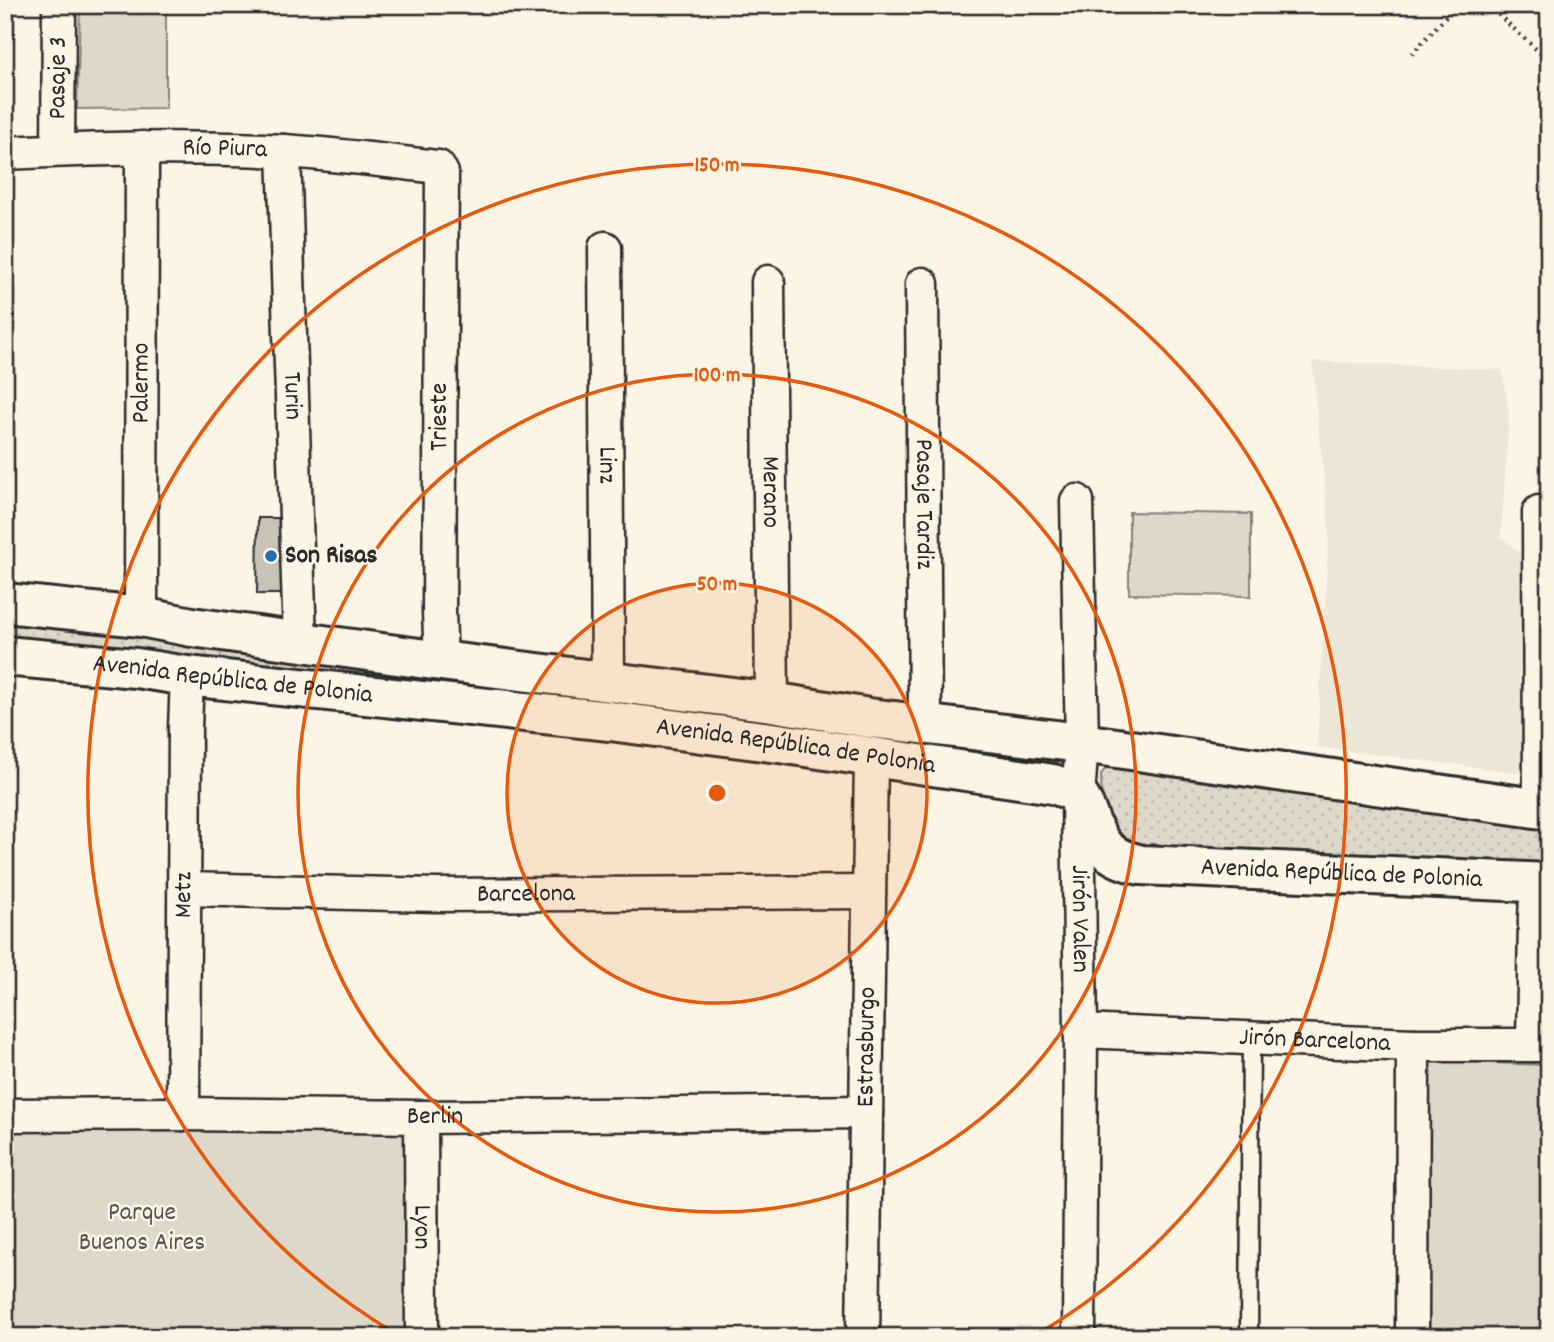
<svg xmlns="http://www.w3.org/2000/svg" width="1554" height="1342" font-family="Dekko,sans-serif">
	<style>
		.built { fill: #ece6d7 }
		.grass { fill: url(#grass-dots); stroke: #84827a; stroke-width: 2 }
		.green { fill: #ded8ca; stroke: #84827a; stroke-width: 2 }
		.building { fill: #c8c3b7; stroke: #2b2b2b; stroke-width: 2 }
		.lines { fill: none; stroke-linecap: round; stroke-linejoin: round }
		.service-casing { stroke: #2b2b2b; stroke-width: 21 }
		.minor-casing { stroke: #2b2b2b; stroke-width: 37 }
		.secondary-casing { stroke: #2b2b2b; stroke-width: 44 }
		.path { stroke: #2b2b2b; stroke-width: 4.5; stroke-dasharray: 2 5; stroke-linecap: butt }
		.service { stroke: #fcf5e5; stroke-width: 16 }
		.minor { stroke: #fcf5e5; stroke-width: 32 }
		.secondary { stroke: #fcf5e5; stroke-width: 38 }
		.ring { fill: none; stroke: #e8590c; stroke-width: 3.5 }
		.poi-dot { fill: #1f6fb2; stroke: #fcf5e5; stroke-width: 2.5 }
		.labels { text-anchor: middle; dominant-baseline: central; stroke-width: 5; stroke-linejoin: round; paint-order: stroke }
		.street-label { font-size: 26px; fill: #2b2b2b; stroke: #fcf5e5 }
		.poi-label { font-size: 26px; font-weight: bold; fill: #2b2b2b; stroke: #fcf5e5; text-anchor: start }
		.park-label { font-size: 26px; fill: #585653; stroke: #fcf5e5 }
		.centre { fill: #e8590c; stroke: #fcf5e5; stroke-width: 3.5 }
		.ring-label { font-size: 21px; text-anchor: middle; font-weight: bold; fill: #e8590c; stroke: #fcf5e5; stroke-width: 5; stroke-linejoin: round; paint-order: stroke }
	</style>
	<defs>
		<pattern id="grass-dots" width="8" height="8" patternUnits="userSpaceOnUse" patternTransform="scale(1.75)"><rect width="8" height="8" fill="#ded8ca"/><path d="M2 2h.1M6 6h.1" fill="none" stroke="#bfbaae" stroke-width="1.8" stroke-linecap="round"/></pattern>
	</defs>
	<rect width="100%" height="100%" fill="#fcf5e5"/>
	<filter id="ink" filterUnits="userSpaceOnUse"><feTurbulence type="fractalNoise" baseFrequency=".0143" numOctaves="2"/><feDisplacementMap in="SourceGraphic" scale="14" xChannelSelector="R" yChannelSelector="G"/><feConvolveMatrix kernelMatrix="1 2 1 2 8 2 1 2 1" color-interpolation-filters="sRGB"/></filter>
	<g filter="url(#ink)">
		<!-- built -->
		<polygon class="built" points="1312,361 1502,370 1509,414 1501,537 1535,565 1530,774 1317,747 1329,529"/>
		<!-- grass -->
		<g class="grass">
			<polygon points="5,620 20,621 1069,756 1065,776 5,649"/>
			<polygon points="1116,764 1549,824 1549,875 1144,858 1102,820 1101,774 1108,766"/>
		</g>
		<!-- green -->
		<g class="green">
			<polygon points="80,5 166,5 166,108 77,109"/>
			<polygon points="1129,512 1251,514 1251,596 1129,594"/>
			<polygon points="1430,1061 1549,1065 1549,1337 1423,1337"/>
			<polygon points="5,1117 409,1120 408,1337 5,1337"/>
		</g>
		<!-- building -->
		<polygon class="building" points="258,518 284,518 284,594 257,594"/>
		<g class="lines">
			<!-- service casing -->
			<g class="service-casing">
				<polyline id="service" points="1249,1337 1251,1038"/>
			</g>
			<!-- minor casing -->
			<g class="minor-casing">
				<g id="minor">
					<path id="s1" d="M58,150L59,5"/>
					<path id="s2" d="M284,151L300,641"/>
					<path id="s3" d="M5,153C98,148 191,146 283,151C335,154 386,161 438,167L442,173L439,612L441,661"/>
					<path id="s4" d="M605,248L608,681"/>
					<path id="s5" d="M768,282L772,702"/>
					<path id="s6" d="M922,284L925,724"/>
					<path id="s7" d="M1077,501L1082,743L1078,796L1081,1031L1079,1337"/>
					<polyline points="1539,512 1540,809"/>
					<path id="s8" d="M141,617L142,148"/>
					<path id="s9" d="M185,889L437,895L869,892"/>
					<path id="s10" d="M1081,1031L1413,1045H1549"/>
					<polyline points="1533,1045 1535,917 1537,883"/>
					<path id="s11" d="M183,1114L185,728L187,676"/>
					<path id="s12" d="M5,1115L183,1114L421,1117L866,1112"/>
					<path id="s13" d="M421,1117L422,1337"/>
					<path id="s14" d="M863,1337L871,757"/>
					<polyline points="1412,1337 1413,1045"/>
				</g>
			</g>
			<!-- secondary casing -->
			<g class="secondary-casing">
				<g id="secondary">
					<polyline points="5,603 141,617 192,627 441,661 772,702 869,718 1082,743 1549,810"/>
					<path id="s15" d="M5,656L136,668L187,676L610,721L779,743L1053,784C1061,787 1072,789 1078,796C1083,801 1086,810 1088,816C1100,848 1108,857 1141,865L1549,883"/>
				</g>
			</g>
			<!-- path -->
			<g class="path">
				<polyline points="1488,5 1549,61"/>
				<polyline points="1412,54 1456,5"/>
			</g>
			<!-- service -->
			<use href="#service" class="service"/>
			<!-- minor -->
			<use href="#minor" class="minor"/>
			<!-- secondary -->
			<use href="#secondary" class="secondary"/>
		</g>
	</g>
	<!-- distance rings -->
	<circle cx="717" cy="793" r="210" fill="#e8590c" fill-opacity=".12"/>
	<g class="ring">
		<circle cx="717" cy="793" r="210"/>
		<circle cx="717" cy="793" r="419"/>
		<path d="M398 1335A629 629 0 1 1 1036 1335"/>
	</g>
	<!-- markers -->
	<circle class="poi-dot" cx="271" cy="556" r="7"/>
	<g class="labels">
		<!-- street labels -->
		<g class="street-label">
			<text stroke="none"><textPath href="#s1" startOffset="72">Pasaje 3</textPath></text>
			<text stroke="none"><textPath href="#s3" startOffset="220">Río Piura</textPath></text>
			<text stroke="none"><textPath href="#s8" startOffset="234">Palermo</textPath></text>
			<text stroke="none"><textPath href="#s2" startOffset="245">Turin</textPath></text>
			<text transform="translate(440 417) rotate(-90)">Trieste</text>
			<text stroke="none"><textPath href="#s4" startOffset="217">Linz</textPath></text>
			<text stroke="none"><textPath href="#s5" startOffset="210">Merano</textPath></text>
			<text stroke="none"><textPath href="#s6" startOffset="220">Pasaje Tardiz</textPath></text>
			<text stroke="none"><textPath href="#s15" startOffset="229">Avenida República de Polonia</textPath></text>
			<text stroke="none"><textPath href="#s15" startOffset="796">Avenida República de Polonia</textPath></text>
			<text stroke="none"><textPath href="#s15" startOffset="1384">Avenida República de Polonia</textPath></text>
			<text stroke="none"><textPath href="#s9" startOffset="341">Barcelona</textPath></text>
			<text stroke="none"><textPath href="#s11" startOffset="219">Metz</textPath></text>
			<text stroke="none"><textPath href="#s7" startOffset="418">Jirón Valen</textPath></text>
			<text stroke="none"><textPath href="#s10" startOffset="234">Jirón Barcelona</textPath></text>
			<text stroke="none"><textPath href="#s14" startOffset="290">Estrasburgo</textPath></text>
			<text stroke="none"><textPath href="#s12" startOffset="430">Berlin</textPath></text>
			<text stroke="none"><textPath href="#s13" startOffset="110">Lyon</textPath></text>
		</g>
		<!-- poi labels -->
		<g class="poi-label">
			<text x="285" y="556">Son Risas</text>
		</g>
		<!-- park labels -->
		<g class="park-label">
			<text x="142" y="1213">Parque<tspan x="142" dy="30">Buenos Aires</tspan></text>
		</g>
	</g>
	<circle cx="717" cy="793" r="10" class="centre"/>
	<g class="ring-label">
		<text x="717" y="171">150 m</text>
		<text x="717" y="381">100 m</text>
		<text x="717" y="590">50 m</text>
	</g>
	<!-- margin -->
	<rect width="1554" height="1342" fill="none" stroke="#fcf5e5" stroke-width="28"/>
	<rect x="14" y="14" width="1526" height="1314" fill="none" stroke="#2b2b2b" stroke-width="2.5" filter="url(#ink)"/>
</svg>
